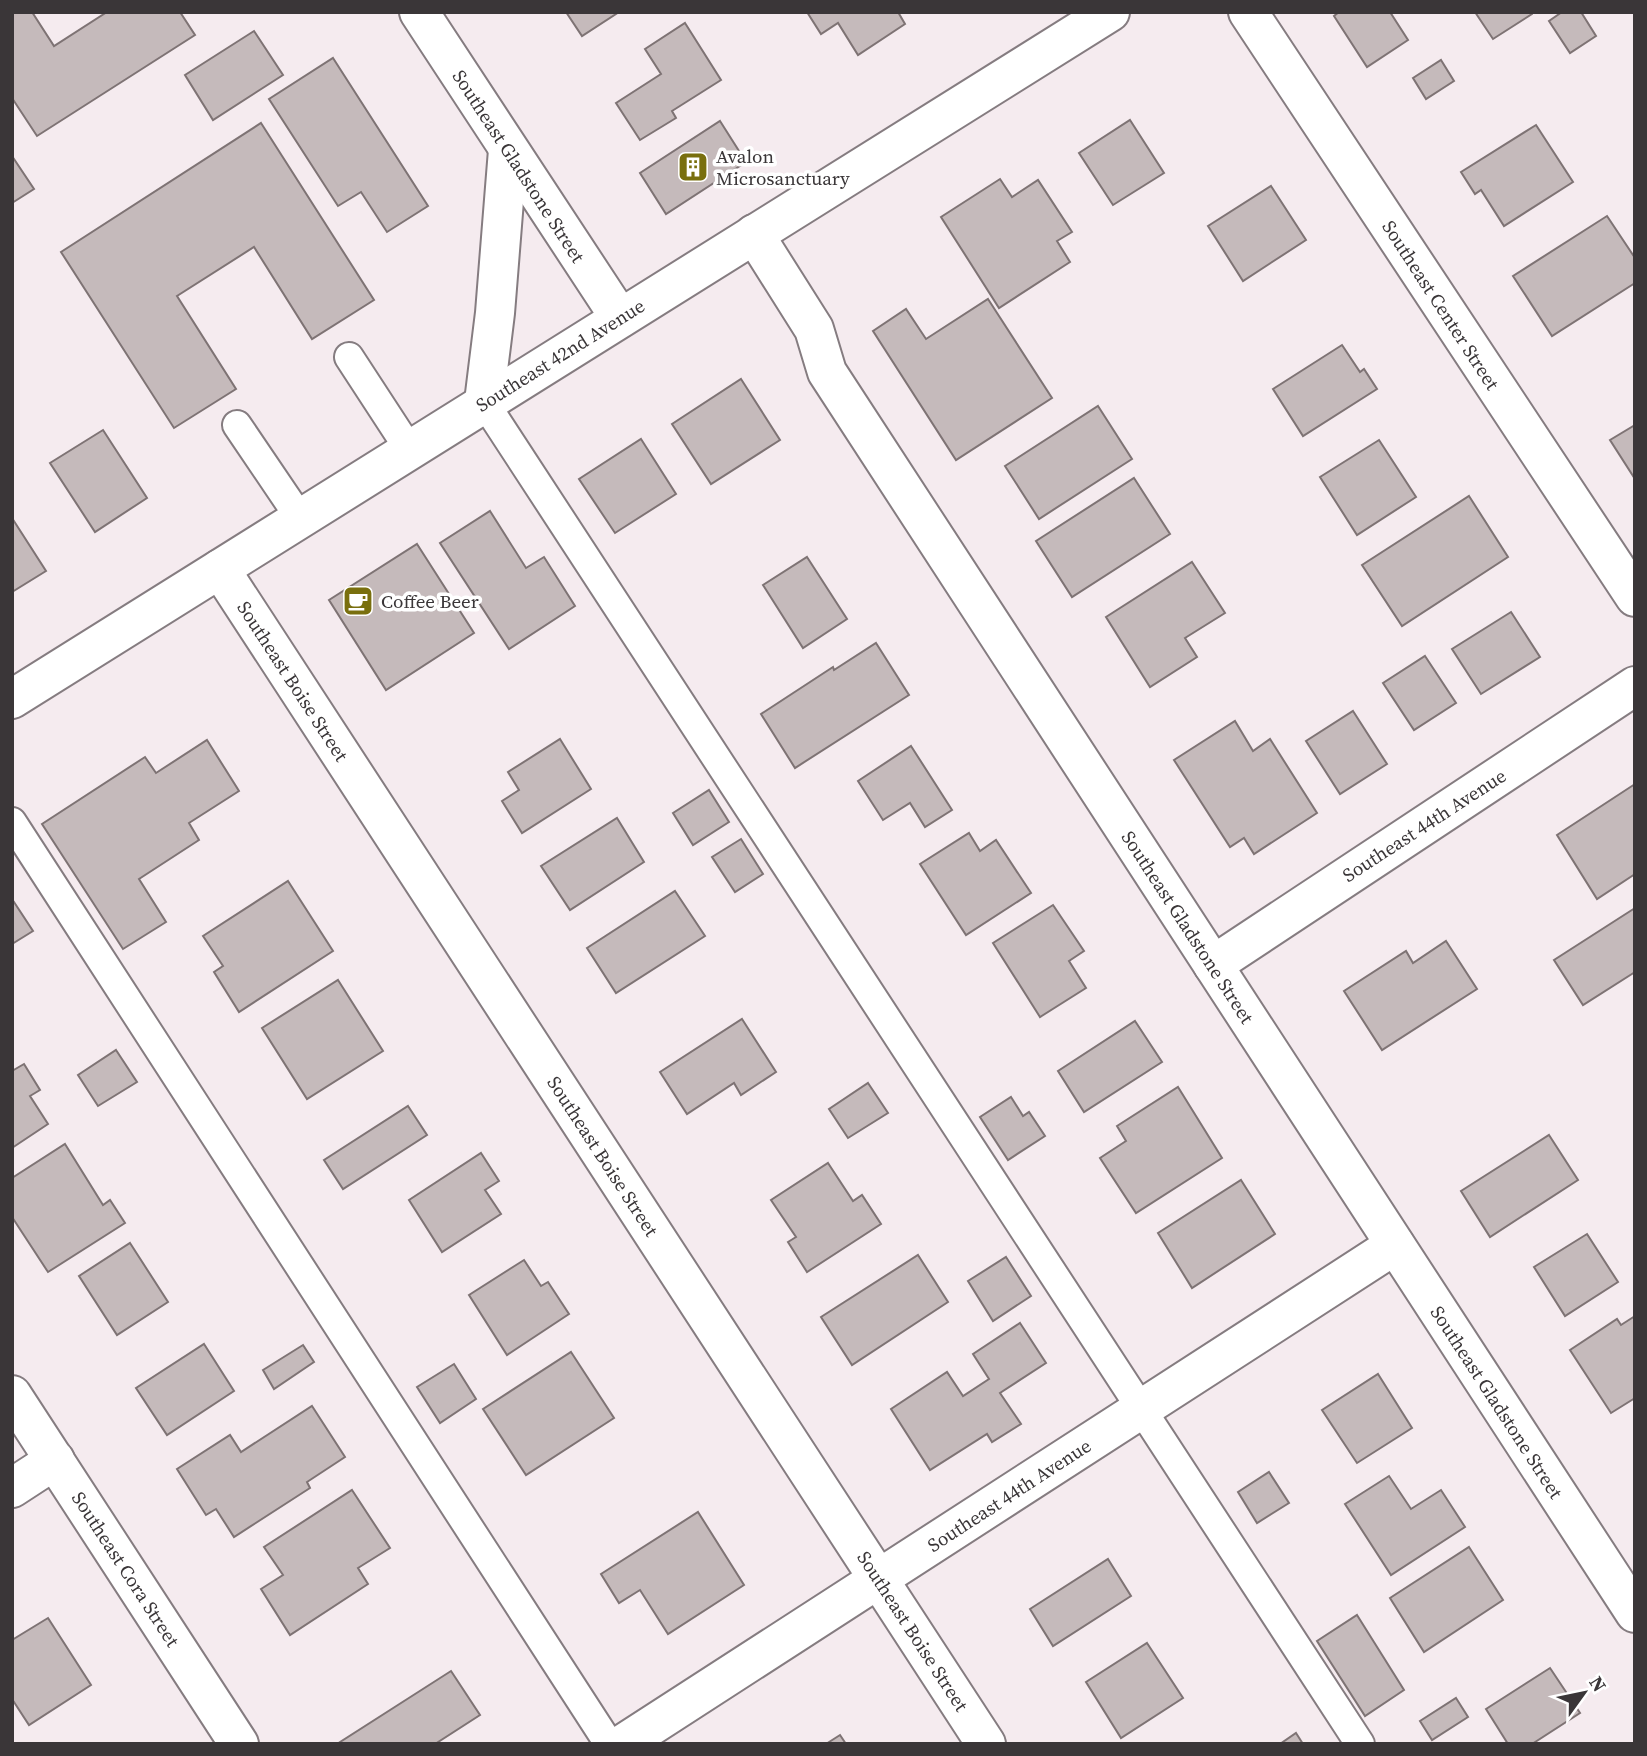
<svg xmlns="http://www.w3.org/2000/svg" width="1647" height="1756" font-family="'Source Serif 4',serif">
	<style>
		.building { fill: #c5babb; stroke: #7e7374; stroke-width: 2 }
		.lines { fill: none; stroke-linecap: round; stroke-linejoin: round }
		.lane-casing { stroke: #857c80; stroke-width: 32 }
		.street-casing { stroke: #857c80; stroke-width: 42 }
		.secondary-casing { stroke: #857c80; stroke-width: 42 }
		.lane { stroke: #fff; stroke-width: 28 }
		.street { stroke: #fff; stroke-width: 38 }
		.secondary { stroke: #fff; stroke-width: 38 }
		.labels { text-anchor: middle; dominant-baseline: central; stroke-width: 7; stroke-linejoin: round; paint-order: stroke }
		.poi-label { font-size: 19px; fill: #3a3638; stroke: #fff; text-anchor: start }
		.street-label { font-size: 19px; fill: #3a3638; stroke: #fff }
	</style>
	<rect width="100%" height="100%" fill="#f5ebef"/>
	<!-- building -->
	<g class="building">
		<polygon points="12,12 32,12 54,46 107,12 180,12 195,35 37,136 12,98"/>
		<polygon points="566,12 619,12 582,36"/>
		<polygon points="807,12 898,12 905,24 858,55 838,23 821,34"/>
		<polygon points="1339,12 1390,12 1408,40 1367,67 1334,16"/>
		<polygon points="1475,12 1532,12 1532,14 1493,39"/>
		<polygon points="1562,12 1581,12 1596,36 1570,53 1549,21"/>
		<polygon points="685,23 721,80 672,111 676,118 640,140 616,103 661,74 645,49"/>
		<polygon points="254,31 283,75 213,120 185,75"/>
		<polygon points="333,58 428,206 387,232 361,192 338,206 269,99"/>
		<polygon points="1441,60 1454,81 1426,99 1413,78"/>
		<polygon points="1130,120 1164,173 1113,205 1079,153"/>
		<polygon points="720,121 746,162 666,214 640,173"/>
		<polygon points="261,123 374,300 312,339 254,247 177,296 236,389 174,428 61,252"/>
		<polygon points="1536,125 1573,182 1504,226 1481,190 1475,194 1461,172"/>
		<polygon points="12,156 34,189 12,203"/>
		<polygon points="1000,179 1012,197 1038,180 1072,232 1057,241 1070,262 999,308 941,217"/>
		<polygon points="1271,186 1306,240 1243,281 1208,226"/>
		<polygon points="1607,216 1635,258 1635,283 1552,336 1513,276"/>
		<polygon points="988,299 1052,398 956,460 873,331 906,309 926,339"/>
		<polygon points="1342,345 1360,372 1364,369 1377,389 1303,436 1273,389"/>
		<polygon points="741,379 780,440 711,484 672,424"/>
		<polygon points="1098,406 1132,459 1039,519 1005,466"/>
		<polygon points="1635,425 1635,479 1610,440"/>
		<polygon points="103,430 147,498 95,532 50,463"/>
		<polygon points="641,439 676,494 615,533 579,479"/>
		<polygon points="1379,440 1416,497 1357,535 1320,477"/>
		<polygon points="1134,478 1170,534 1072,597 1036,541"/>
		<polygon points="1469,496 1508,557 1402,626 1362,565"/>
		<polygon points="490,511 526,568 544,557 575,606 509,649 440,543"/>
		<polygon points="12,518 46,571 12,592"/>
		<polygon points="417,544 474,633 386,690 329,600"/>
		<polygon points="807,557 847,619 803,648 763,585"/>
		<polygon points="1192,562 1225,613 1185,638 1197,657 1150,687 1106,617"/>
		<polygon points="1511,612 1540,657 1481,694 1452,649"/>
		<polygon points="876,643 909,695 795,768 761,714 833,667 834,670"/>
		<polygon points="1425,656 1456,703 1414,730 1383,683"/>
		<polygon points="1353,711 1387,764 1340,794 1306,741"/>
		<polygon points="1235,721 1253,751 1270,739 1317,813 1254,854 1244,838 1230,847 1174,760"/>
		<polygon points="560,739 591,789 522,833 502,801 519,790 508,772"/>
		<polygon points="207,740 239,791 189,823 199,840 139,879 166,922 123,949 42,824 145,757 156,773"/>
		<polygon points="911,746 952,810 925,827 910,803 883,820 858,781"/>
		<polygon points="1635,784 1635,874 1597,899 1557,835"/>
		<polygon points="709,790 729,822 693,845 673,813"/>
		<polygon points="617,818 644,862 570,910 541,866"/>
		<polygon points="969,833 980,851 996,840 1031,893 966,935 920,864"/>
		<polygon points="741,839 763,874 735,892 712,857"/>
		<polygon points="288,881 333,951 239,1012 214,972 223,966 203,936"/>
		<polygon points="675,891 705,936 616,993 587,948"/>
		<polygon points="12,899 33,931 12,944"/>
		<polygon points="1053,905 1084,951 1069,961 1086,988 1040,1017 993,943"/>
		<polygon points="1635,908 1635,972 1583,1005 1554,960"/>
		<polygon points="1446,941 1477,989 1382,1050 1344,991 1406,951 1413,963"/>
		<polygon points="338,980 383,1051 307,1099 262,1028"/>
		<polygon points="742,1019 776,1072 741,1095 734,1083 687,1114 660,1072"/>
		<polygon points="1135,1021 1162,1062 1084,1112 1058,1071"/>
		<polygon points="116,1050 137,1082 98,1106 78,1075"/>
		<polygon points="24,1064 40,1090 30,1096 48,1124 12,1148 12,1071"/>
		<polygon points="868,1083 888,1113 848,1138 829,1109"/>
		<polygon points="1178,1087 1222,1158 1136,1213 1100,1158 1126,1141 1117,1126"/>
		<polygon points="1011,1097 1023,1116 1029,1112 1045,1136 1008,1160 980,1117"/>
		<polygon points="408,1106 427,1135 343,1189 324,1160"/>
		<polygon points="1549,1135 1578,1180 1490,1237 1461,1191"/>
		<polygon points="65,1144 103,1205 110,1200 125,1223 48,1272 12,1217 12,1178"/>
		<polygon points="481,1153 499,1181 485,1190 501,1214 442,1252 409,1200"/>
		<polygon points="828,1163 853,1201 862,1195 881,1224 807,1272 788,1242 796,1237 771,1200"/>
		<polygon points="1241,1180 1275,1234 1192,1288 1158,1233"/>
		<polygon points="1587,1234 1618,1282 1565,1316 1534,1267"/>
		<polygon points="130,1243 168,1302 117,1335 79,1276"/>
		<polygon points="918,1255 948,1302 852,1365 821,1317"/>
		<polygon points="1006,1257 1031,1296 993,1321 968,1281"/>
		<polygon points="524,1260 541,1286 548,1282 569,1314 507,1355 469,1295"/>
		<polygon points="1635,1316 1635,1398 1611,1413 1570,1350 1617,1319 1621,1325"/>
		<polygon points="1020,1323 1046,1363 1000,1393 1021,1424 992,1442 987,1434 930,1470 891,1409 947,1372 963,1396 989,1379 973,1354"/>
		<polygon points="204,1344 234,1391 167,1435 136,1388"/>
		<polygon points="303,1345 314,1362 274,1389 263,1370"/>
		<polygon points="571,1352 614,1418 526,1475 483,1409"/>
		<polygon points="454,1364 476,1399 440,1423 417,1387"/>
		<polygon points="1378,1374 1412,1428 1357,1463 1322,1410"/>
		<polygon points="312,1406 345,1457 307,1482 310,1488 234,1537 216,1509 206,1515 177,1469 230,1435 241,1452"/>
		<polygon points="1269,1472 1289,1503 1257,1523 1238,1492"/>
		<polygon points="1389,1476 1411,1509 1441,1490 1465,1527 1391,1575 1345,1504"/>
		<polygon points="352,1490 390,1548 358,1568 368,1584 290,1635 261,1589 283,1575 264,1547"/>
		<polygon points="698,1512 744,1585 668,1634 640,1590 619,1603 601,1574"/>
		<polygon points="1469,1547 1503,1600 1424,1652 1390,1598"/>
		<polygon points="1108,1559 1131,1596 1053,1646 1030,1609"/>
		<polygon points="1357,1615 1404,1690 1365,1716 1317,1641"/>
		<polygon points="48,1618 91,1685 29,1725 12,1699 12,1640"/>
		<polygon points="1147,1643 1183,1698 1121,1738 1086,1682"/>
		<polygon points="1550,1668 1580,1713 1532,1744 1508,1744 1486,1709"/>
		<polygon points="451,1671 480,1715 435,1744 337,1744"/>
		<polygon points="1456,1698 1468,1717 1432,1740 1420,1721"/>
		<polygon points="1296,1733 1303,1744 1280,1744"/>
		<polygon points="840,1735 846,1744 826,1744"/>
	</g>
	<g class="lines">
		<!-- lane casing -->
		<g class="lane-casing">
			<g id="lane">
				<polyline points="349,357 409,449"/>
				<polyline points="484,402 1360,1744"/>
				<polyline points="237,425 300,518"/>
				<polyline points="12,822 609,1744"/>
			</g>
		</g>
		<!-- street casing -->
		<g class="street-casing">
			<g id="street">
				<polyline points="1248,12 1635,597"/>
				<polyline points="754,234 814,329 827,372 1635,1613"/>
				<polyline points="220,569 986,1744"/>
				<polyline points="1213,965 1635,686"/>
				<polyline points="12,1395 239,1744"/>
				<polyline points="12,1488 55,1460"/>
				<polyline points="623,1744 1395,1245"/>
			</g>
		</g>
		<!-- secondary casing -->
		<g class="secondary-casing">
			<g id="secondary">
				<polyline points="419,12 620,318"/>
				<polyline points="484,402 495,313 508,150"/>
				<polyline points="12,699 1110,12"/>
			</g>
		</g>
		<!-- lane -->
		<use href="#lane" class="lane"/>
		<!-- street -->
		<use href="#street" class="street"/>
		<!-- secondary -->
		<use href="#secondary" class="secondary"/>
	</g>
	<!-- icons -->
	<defs>
		<g id="building-square" transform="scale(1.575)"><rect x="-9" y="-9" width="18" height="18" rx="4" fill="#796f0e" stroke="#fff"/><path d="M-4-6H4V6H1V3H-1V6H-4ZM-2.5-4.3h1.7v1.8h-1.7ZM.8-4.3h1.7v1.8H.8ZM-2.5-1h1.7V.8h-1.7ZM.8-1h1.7V.8H.8Z" fill="#fff"/></g>
		<g id="cafe-square" transform="scale(1.575)"><rect x="-9" y="-9" width="18" height="18" rx="4" fill="#796f0e" stroke="#fff"/><path d="M-5.5-4.5H6V0H3Q3 3.5 0 3.5H-2.5Q-5.5 3.5-5.5 0ZM3-3.2v2h1.7v-2ZM-6 4.5H4V6H-6Z" fill="#fff"/></g>
	</defs>
	<g fill-rule="evenodd">
		<use href="#building-square" x="693" y="167"/>
		<use href="#cafe-square" x="358" y="601"/>
	</g>
	<g class="labels">
		<!-- poi labels -->
		<g class="poi-label">
			<text x="716" y="156">Avalon<tspan x="716" dy="22">Microsanctuary</tspan></text>
			<text x="381" y="601">Coffee Beer</text>
		</g>
		<!-- street labels -->
		<g class="street-label">
			<text transform="translate(519 166) rotate(57)">Southeast Gladstone Street</text>
			<text transform="translate(1441 305) rotate(57)">Southeast Center Street</text>
			<text transform="translate(560 355) rotate(-32)">Southeast 42nd Avenue</text>
			<text transform="translate(293 681) rotate(57)">Southeast Boise Street</text>
			<text transform="translate(1424 825) rotate(-33)">Southeast 44th Avenue</text>
			<text transform="translate(1188 927) rotate(57)">Southeast Gladstone Street</text>
			<text transform="translate(603 1156) rotate(57)">Southeast Boise Street</text>
			<text transform="translate(1497 1402) rotate(57)">Southeast Gladstone Street</text>
			<text transform="translate(1009 1495) rotate(-33)">Southeast 44th Avenue</text>
			<text transform="translate(126 1569) rotate(57)">Southeast Cora Street</text>
			<text transform="translate(913 1631) rotate(57)">Southeast Boise Street</text>
		</g>
	</g>
	<!-- border -->
	<rect width="1647" height="1756" fill="none" stroke="#3a3638" stroke-width="28"/>
	<!-- north arrow -->
	<g transform="translate(1584 1693) rotate(57)" stroke="#ffffff" stroke-width="5" paint-order="stroke">
	<path d="M0-5L12 26L0 18L-12 26Z" fill="#3a3638"/>
	<text y="-10" font-size="19" font-weight="bold" text-anchor="middle" fill="#3a3638">N</text>
	</g>
</svg>
